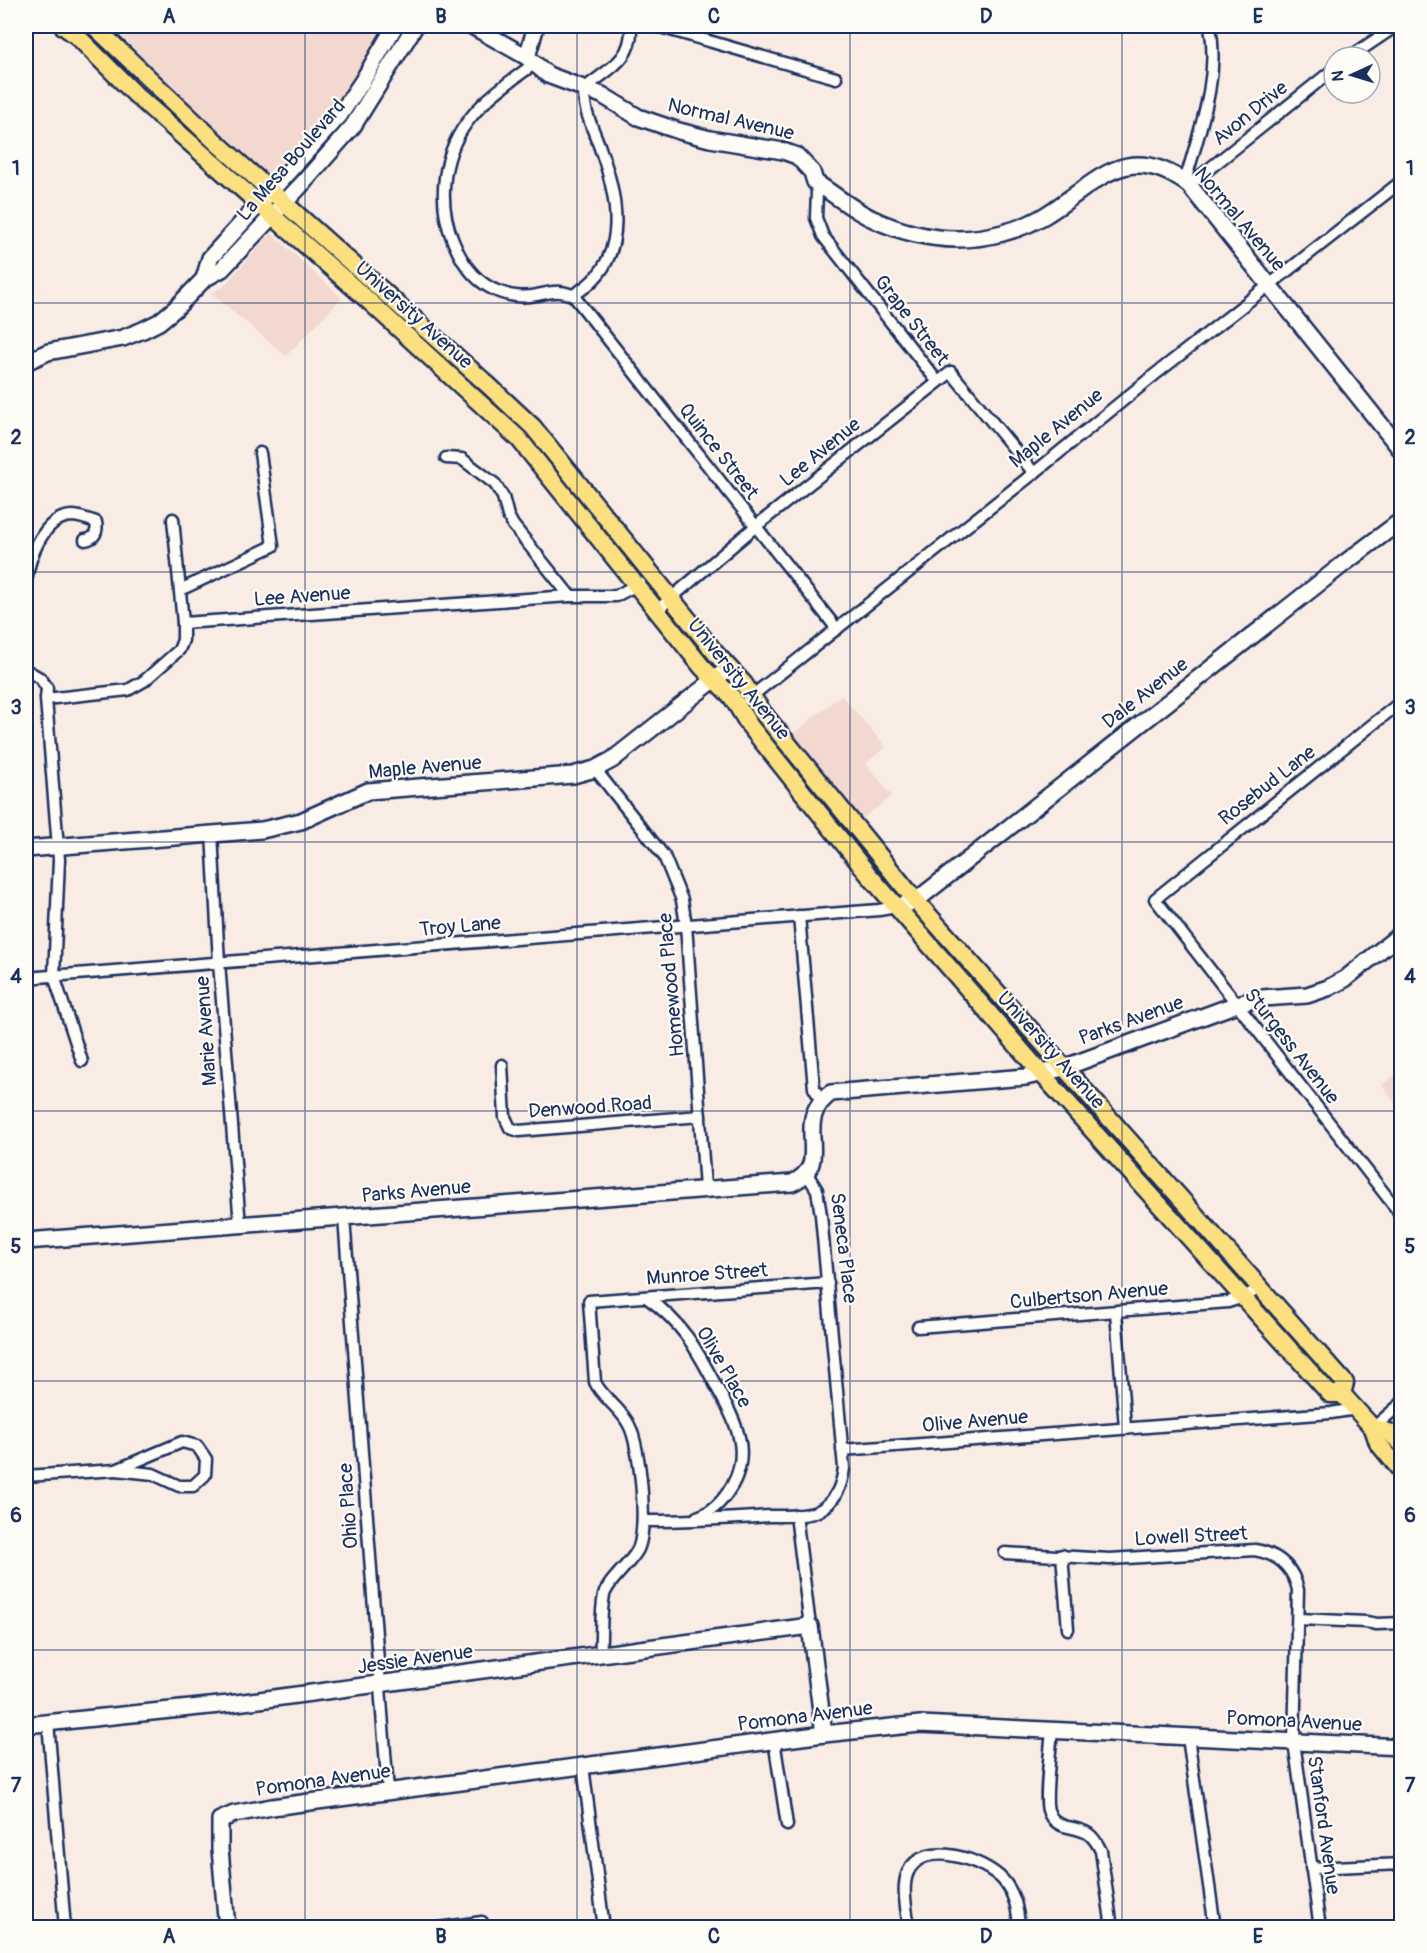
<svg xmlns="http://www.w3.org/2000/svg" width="1427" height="1953" font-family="Pangolin,sans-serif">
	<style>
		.built { fill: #f2d8cf }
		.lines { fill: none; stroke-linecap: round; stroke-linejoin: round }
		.street-casing { stroke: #1b2f5e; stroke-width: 15 }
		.secondary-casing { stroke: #1b2f5e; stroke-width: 20 }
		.primary-casing { stroke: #1b2f5e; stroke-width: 21 }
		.street { stroke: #fdfcf7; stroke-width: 10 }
		.secondary { stroke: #fdfcf7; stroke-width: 15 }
		.primary { stroke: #fce080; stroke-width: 16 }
		.grid { fill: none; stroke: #1b2f5e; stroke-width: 1.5; stroke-opacity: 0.55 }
		.labels { text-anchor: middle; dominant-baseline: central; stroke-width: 4.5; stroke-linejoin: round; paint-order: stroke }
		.street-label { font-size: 20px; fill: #1b2f5e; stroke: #fdfcf7 }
		.neatline { fill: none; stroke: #1b2f5e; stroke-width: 2 }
		.grid-label { font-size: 20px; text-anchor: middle; font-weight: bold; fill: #1b2f5e }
	</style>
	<rect width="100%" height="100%" fill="#f8ece5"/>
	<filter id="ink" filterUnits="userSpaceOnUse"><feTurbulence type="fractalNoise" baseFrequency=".0167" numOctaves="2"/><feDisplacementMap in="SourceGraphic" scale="12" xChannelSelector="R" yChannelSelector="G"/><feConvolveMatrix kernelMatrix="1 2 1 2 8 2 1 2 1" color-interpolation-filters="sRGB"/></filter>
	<g filter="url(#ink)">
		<!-- built -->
		<g class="built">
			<polygon points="111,26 384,26 355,79 269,180"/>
			<polygon points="271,233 342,298 286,356 211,293 223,287"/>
			<polygon points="841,695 886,747 866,763 892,796 862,819 793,734"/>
			<polygon points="1401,1070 1401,1111 1382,1085"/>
		</g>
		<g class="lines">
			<!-- street casing -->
			<g class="street-casing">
				<g id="street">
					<polyline points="657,26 836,78"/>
					<polyline points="956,26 990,26"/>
					<polyline points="1350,57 1396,26"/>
					<path d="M535,63C514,79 489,95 472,116C443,150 436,199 453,241C461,261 475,282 497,291C509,296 524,298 537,295C544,294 552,291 560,292C564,292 569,294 573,295C629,264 620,203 601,151C594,129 583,113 584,89C606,70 633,61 631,26"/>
					<polyline points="815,182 817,191 816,218 823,236 937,381"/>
					<path d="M1185,182C1199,131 1220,79 1210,26"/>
					<polyline points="1189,185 1334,69"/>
					<polyline points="573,295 837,629"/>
					<polyline points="446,458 462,459 495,484 503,497 508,516 513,525 570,596"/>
					<path d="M26,582C29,558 43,517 72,516C80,516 89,520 96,522C98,531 95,539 85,540"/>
					<polyline points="180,590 273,546 260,453"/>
					<polyline points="657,610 756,526 951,372 1034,473"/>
					<polyline points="183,623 570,596 616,596 640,583"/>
					<polyline points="26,670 40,678 47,688 46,699 59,860 54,976 82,1061"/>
					<polyline points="46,699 128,690 144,681 179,650 183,640 183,623 173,519"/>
					<polyline points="748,699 1034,473 1153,376 1402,181"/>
					<polyline points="1402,701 1155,899 1402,1216"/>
					<polyline points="595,769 664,856 682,900 686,925 705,1188"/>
					<polyline points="212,833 219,963 240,1225"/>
					<polyline points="799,916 814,1088 821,1100"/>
					<polyline points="26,978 879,910 896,907"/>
					<polyline points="502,1065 505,1117 510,1128 519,1131 700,1116"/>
					<polyline points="344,1218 388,1791"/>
					<path d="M646,1297C682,1322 696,1348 716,1386C736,1422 754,1454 728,1492C719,1505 711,1512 697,1517"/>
					<polyline points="1116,1312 1125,1427"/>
					<polyline points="918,1327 1228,1302 1244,1297 1260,1288"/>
					<polyline points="1373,1428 1402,1403"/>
					<polygon points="182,1442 197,1446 206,1459 205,1475 193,1486 179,1486 153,1474 116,1470"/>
					<polyline points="842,1450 1331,1413 1356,1409"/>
					<polyline points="26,1476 116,1470"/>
					<polyline points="796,1515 810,1626"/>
					<path d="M643,1521C685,1521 727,1519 769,1516C783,1516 809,1517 820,1510C836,1501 842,1485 844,1468L821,1215L817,1190L807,1174"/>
					<path d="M1005,1553L1110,1559L1255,1550C1278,1554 1293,1567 1298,1590L1294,1742L1320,1928"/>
					<polyline points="1062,1555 1068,1629"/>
					<polyline points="1298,1619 1366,1622 1377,1624 1402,1623"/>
					<path d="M600,1655C602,1636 600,1614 604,1595C608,1581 629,1565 637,1551C649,1531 640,1445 629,1425C621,1408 602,1398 595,1382L589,1301L828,1283"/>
					<polyline points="48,1722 65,1928"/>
					<path d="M1052,1730C1051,1745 1044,1798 1048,1810C1050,1818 1057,1824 1064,1826C1084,1831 1091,1830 1101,1851L1112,1928"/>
					<polyline points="1188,1737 1215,1928"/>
					<polyline points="774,1740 787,1825"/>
					<polyline points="583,1766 604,1928"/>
					<polyline points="1311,1868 1402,1864"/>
					<polyline points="438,1928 482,1922"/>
					<path d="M909,1928C907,1911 901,1887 908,1872C923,1839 984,1859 1003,1880C1015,1894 1018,1910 1019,1928"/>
				</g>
			</g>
			<!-- secondary casing -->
			<g class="secondary-casing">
				<g id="secondary">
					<path d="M472,26L527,57L548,75L602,95L638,117L679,131L710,139L783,151L797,156L812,172L815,182C834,194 853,210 873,219C898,231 929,239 957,239C986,239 1019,231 1044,216C1097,184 1125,138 1189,185L1402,451"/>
					<polyline points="527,57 536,26"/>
					<polyline points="204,279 210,258 339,116 362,82 395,26"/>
					<polyline points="26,362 48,352 123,338 143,330 159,322 176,308 204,279 222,269 304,182 353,126 415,26"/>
					<polyline points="26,849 262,830 301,821 368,791 573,775 595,769 612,760 729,668"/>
					<polyline points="896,907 916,901 927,892 1346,562 1402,520"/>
					<path d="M26,1241L792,1183C836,1163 789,1122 831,1093L1026,1077L1063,1068L1237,1004L1262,998L1307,995L1328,988L1345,979L1402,933"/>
					<polyline points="26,1725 229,1704 810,1626 824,1734"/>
					<polyline points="227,1928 220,1849 220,1820 234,1814 272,1807 824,1734 920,1724 1402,1747"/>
				</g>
			</g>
			<!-- primary casing -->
			<g class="primary-casing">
				<g id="primary">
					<polyline points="63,26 77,36 136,95 371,303 519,439 702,667 732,697 749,725 868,874 915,928 1041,1073 1330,1394 1342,1394 1373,1428 1378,1443 1402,1472"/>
					<polyline points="94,26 216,142 487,384 533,427 717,655 744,684 763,713 916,901 1345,1383 1342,1394"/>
					<polyline points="1373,1428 1389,1432 1402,1444"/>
				</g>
			</g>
			<!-- street -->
			<use href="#street" class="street"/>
			<!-- secondary -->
			<use href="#secondary" class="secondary"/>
			<!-- primary -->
			<use href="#primary" class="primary"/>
		</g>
	</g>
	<!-- grid -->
	<path class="grid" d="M305,26V1928M577,26V1928M850,26V1928M1122,26V1928M26,303H1402M26,572H1402M26,842H1402M26,1111H1402M26,1381H1402M26,1650H1402"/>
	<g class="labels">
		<!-- street labels -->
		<g class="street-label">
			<text transform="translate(1250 113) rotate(-39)">Avon Drive</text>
			<text transform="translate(731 119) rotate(13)">Normal Avenue</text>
			<text transform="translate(291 160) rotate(-49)">La Mesa Boulevard</text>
			<text transform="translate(1240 219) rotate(50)">Normal Avenue</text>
			<text transform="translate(414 315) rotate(42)">University Avenue</text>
			<text transform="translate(912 320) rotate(52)">Grape Street</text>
			<text transform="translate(1056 428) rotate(-39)">Maple Avenue</text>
			<text transform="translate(719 451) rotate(52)">Quince Street</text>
			<text transform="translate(820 452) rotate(-39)">Lee Avenue</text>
			<text transform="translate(302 596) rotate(-4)">Lee Avenue</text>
			<text transform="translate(739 679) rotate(51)">University Avenue</text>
			<text transform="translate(1145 693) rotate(-38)">Dale Avenue</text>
			<text transform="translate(425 767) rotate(-5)">Maple Avenue</text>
			<text transform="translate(1267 785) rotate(-38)">Rosebud Lane</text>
			<text transform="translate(460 926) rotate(-5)">Troy Lane</text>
			<text transform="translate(671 985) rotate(-95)">Homewood Place</text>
			<text transform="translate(1131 1020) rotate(-20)">Parks Avenue</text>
			<text transform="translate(206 1031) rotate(-94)">Marie Avenue</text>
			<text transform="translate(1292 1046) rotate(52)">Sturgess Avenue</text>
			<text transform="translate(1051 1050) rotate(48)">University Avenue</text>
			<text transform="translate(590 1107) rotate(-4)">Denwood Road</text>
			<text transform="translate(416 1191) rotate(-5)">Parks Avenue</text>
			<text transform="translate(844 1248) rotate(83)">Seneca Place</text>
			<text transform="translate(707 1274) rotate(-4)">Munroe Street</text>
			<text transform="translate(1089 1295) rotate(-5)">Culbertson Avenue</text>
			<text transform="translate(724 1367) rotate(60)">Olive Place</text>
			<text transform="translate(975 1421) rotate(-5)">Olive Avenue</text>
			<text transform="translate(348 1506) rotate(-94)">Ohio Place</text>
			<text transform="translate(1191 1536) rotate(-3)">Lowell Street</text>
			<text transform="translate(415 1659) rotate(-8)">Jessie Avenue</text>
			<text transform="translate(805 1716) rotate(-7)">Pomona Avenue</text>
			<text transform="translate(1294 1721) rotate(3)">Pomona Avenue</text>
			<text transform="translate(323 1780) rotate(-8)">Pomona Avenue</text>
			<text transform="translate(1324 1825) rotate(82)">Stanford Avenue</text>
		</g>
	</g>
	<!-- margin -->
	<rect width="1427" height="1953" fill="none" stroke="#fdfcf7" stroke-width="66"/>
	<!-- north arrow -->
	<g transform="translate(1352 75) rotate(266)"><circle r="28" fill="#fdfcf7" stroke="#a3aaba" stroke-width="1.5"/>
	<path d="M0-4.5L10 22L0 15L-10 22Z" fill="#1b2f5e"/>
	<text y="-9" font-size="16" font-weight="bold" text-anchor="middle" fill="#1b2f5e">N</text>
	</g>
	<rect x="33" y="33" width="1361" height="1887" class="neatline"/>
	<g class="grid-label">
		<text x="169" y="23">A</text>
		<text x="441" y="23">B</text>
		<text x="714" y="23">C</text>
		<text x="986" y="23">D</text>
		<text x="1258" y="23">E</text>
		<text x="16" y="175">1</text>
		<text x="1410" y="175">1</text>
		<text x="16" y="444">2</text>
		<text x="1410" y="444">2</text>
		<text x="16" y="714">3</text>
		<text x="1410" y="714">3</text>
		<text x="16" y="983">4</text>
		<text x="1410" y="983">4</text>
		<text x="16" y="1253">5</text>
		<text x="1410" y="1253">5</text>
		<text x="16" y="1522">6</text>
		<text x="1410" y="1522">6</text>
		<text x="16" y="1792">7</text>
		<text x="1410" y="1792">7</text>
		<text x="169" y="1943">A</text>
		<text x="441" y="1943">B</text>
		<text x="714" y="1943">C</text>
		<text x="986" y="1943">D</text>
		<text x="1258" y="1943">E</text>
	</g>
</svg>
